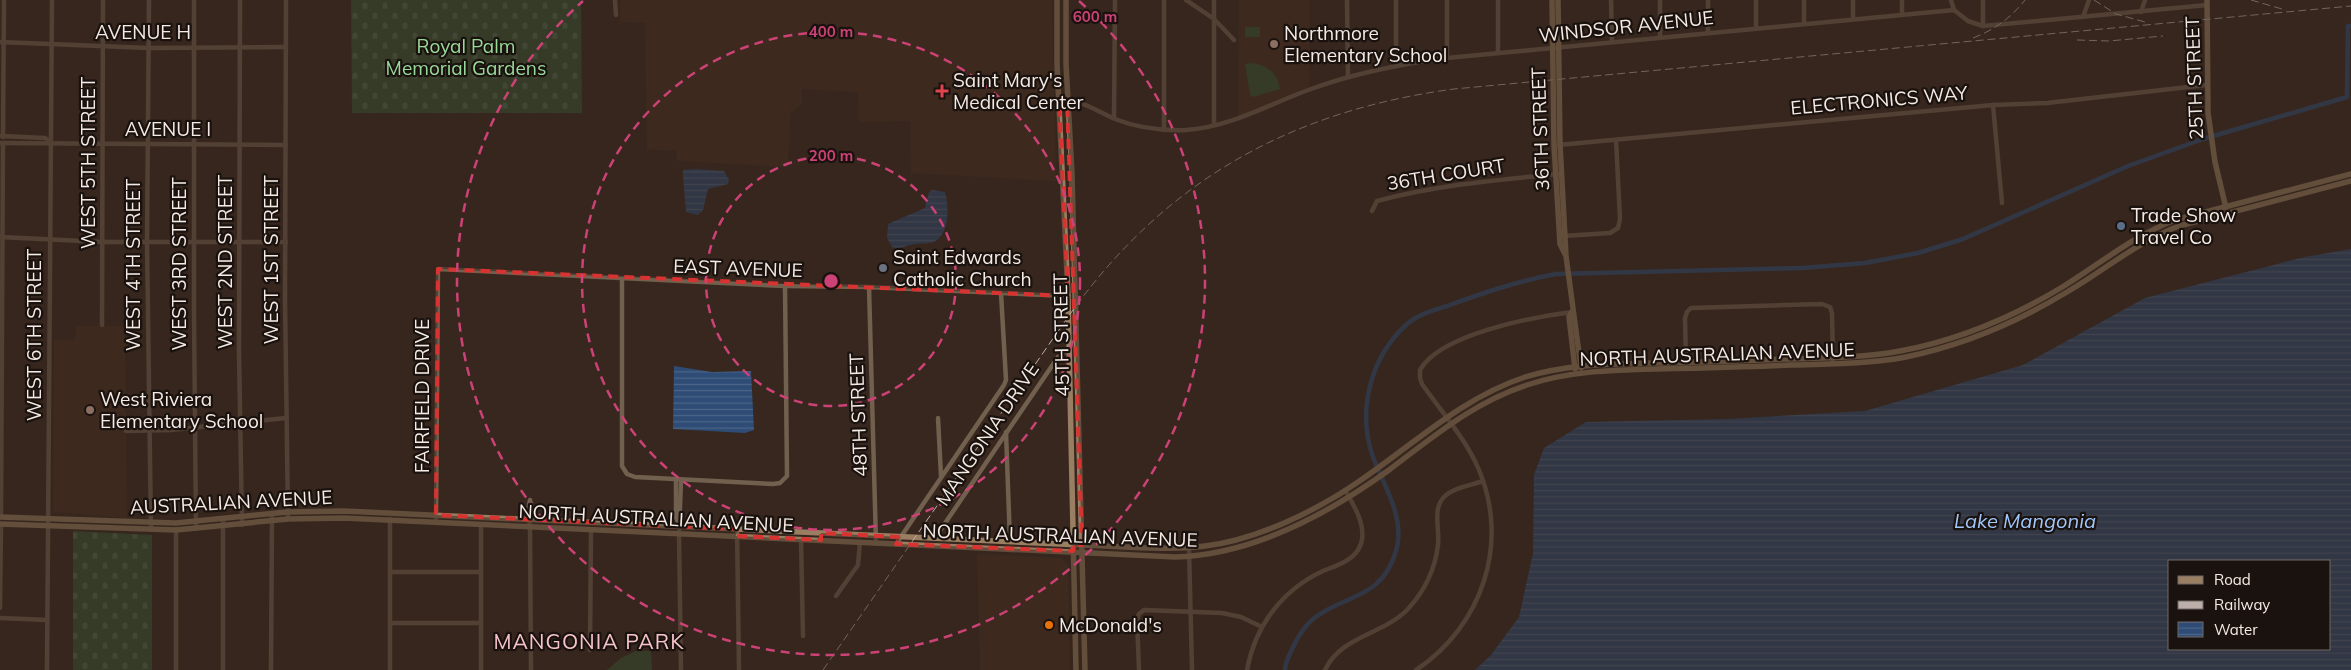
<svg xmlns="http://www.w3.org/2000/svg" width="2351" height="670" font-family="Mulish,sans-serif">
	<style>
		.built { fill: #452e21 }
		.cemetery { fill: url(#cemetery-stones) }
		.green { fill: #335434 }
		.water { fill: url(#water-rules); fill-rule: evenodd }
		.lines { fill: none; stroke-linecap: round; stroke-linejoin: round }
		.canal { stroke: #2e4c75; stroke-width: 4.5 }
		.street { stroke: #72604e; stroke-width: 4.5 }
		.secondary { stroke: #997e61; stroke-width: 5.5 }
		.rail { stroke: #bcaea8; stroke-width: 1; stroke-dasharray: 8 4; stroke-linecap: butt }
		.marked { fill: none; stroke: #d83231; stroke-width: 4; stroke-dasharray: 10 6; stroke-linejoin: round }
		.ring { fill: none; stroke: #cc4276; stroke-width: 2.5; stroke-dasharray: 9 6 }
		.education-dot { fill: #8d6e63; stroke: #19120e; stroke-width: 2 }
		.health-dot { fill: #e0444e; stroke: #19120e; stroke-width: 2 }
		.service-dot { fill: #5c6f8a; stroke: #19120e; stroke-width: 2 }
		.worship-dot { fill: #6b7280; stroke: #19120e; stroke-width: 2 }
		.food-dot { fill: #e8710a; stroke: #19120e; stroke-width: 2 }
		.labels { text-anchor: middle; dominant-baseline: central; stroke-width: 4.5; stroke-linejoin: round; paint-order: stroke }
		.street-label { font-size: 19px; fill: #f6eae4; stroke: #19120e }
		.poi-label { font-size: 19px; fill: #f6eae4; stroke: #19120e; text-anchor: start }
		.park-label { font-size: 19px; fill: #99d99a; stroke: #19120e }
		.water-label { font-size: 20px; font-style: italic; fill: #a0c6fc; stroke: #19120e }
		.quarter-label { font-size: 21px; letter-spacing: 1px; fill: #f7c3ca; stroke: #19120e }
		.centre { fill: #cc4276; stroke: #19120e; stroke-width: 2.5 }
		.ring-label { font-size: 15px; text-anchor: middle; font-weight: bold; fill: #cc4276; stroke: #19120e; stroke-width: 4.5; stroke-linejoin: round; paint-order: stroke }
	</style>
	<defs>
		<pattern id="cemetery-stones" width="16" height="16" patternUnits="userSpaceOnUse" patternTransform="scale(1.25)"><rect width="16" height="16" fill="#335434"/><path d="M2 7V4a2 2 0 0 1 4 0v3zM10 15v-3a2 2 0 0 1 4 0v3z" fill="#516d51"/></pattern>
		<pattern id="water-rules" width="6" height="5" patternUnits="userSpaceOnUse" patternTransform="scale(1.25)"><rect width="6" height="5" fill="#2e4c75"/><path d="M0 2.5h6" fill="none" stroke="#4d6688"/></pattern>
	</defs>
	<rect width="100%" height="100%" fill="#37271e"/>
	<!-- built -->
	<g class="built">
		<polygon points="620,0 1052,0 1056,181 911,173 910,121 859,122 858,92 802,89 802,104 790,114 788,167 677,161 676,151 647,149 645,23 620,22"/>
		<polygon points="1239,0 1310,0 1309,87 1238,117"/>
		<polygon points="76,326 125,326 127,518 55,512 53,509 54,340 75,340"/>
		<polygon points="977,554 1061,558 1068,565 1070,670 980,670"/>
	</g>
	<!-- cemetery -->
	<g class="cemetery">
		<polygon points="351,0 581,0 582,113 352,113"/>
		<polygon points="73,531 152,535 152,670 73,670"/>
	</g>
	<!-- green -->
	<g class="green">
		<rect x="1245" y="27" width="15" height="10"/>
		<path d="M1253,63C1269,66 1277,73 1280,89L1253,97L1250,95L1245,64Z"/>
		<polygon points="636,651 651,651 652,670 607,670 621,658"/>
	</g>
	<!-- water -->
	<g class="water">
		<polygon points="696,169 724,171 729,180 728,184 708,189 703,210 698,215 686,212 683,175 683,170"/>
		<path d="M932,190L945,192C949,206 950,234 934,242C928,244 920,243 915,244C907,245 900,250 892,247L887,238L888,224L925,208L929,192Z"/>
		<path d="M2351,249V670H1475L1491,655L1519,617L1533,553L1534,475L1544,448L1586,422L1728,419L1865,411L2023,365L2145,298L2305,257ZM2170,561H2330V649H2170Z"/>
		<polygon points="674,366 712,372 751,371 754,430 745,433 673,429"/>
	</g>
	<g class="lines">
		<!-- canal -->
		<path class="canal" d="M1285,670C1285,662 1289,656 1292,649C1298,636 1305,624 1317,616C1349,594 1382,598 1396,551C1406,519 1384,486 1373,457C1357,411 1370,358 1406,325C1416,315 1434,310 1447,306C1483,293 1518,281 1556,274L1802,268L1865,263L1918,253L1963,239L2128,166L2203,139L2347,97L2348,26H2351"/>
		<!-- street -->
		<g class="street">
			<polyline points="149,0 147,242 151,530"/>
			<polyline points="194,0 194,313 196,529"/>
			<polyline points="240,0 239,352 242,525"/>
			<polyline points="286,0 285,298 288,519"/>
			<polyline points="615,0 616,15"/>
			<polyline points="1186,0 1214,19 1234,40"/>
			<polyline points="1214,0 1214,125"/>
			<polyline points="1347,0 1348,77"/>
			<polyline points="1396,0 1396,66"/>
			<polyline points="1447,0 1447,58"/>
			<polyline points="1498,0 1498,53"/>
			<polyline points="1611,0 1612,42"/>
			<polyline points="1756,0 1756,27"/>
			<polyline points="1804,0 1804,23"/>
			<polyline points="1853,0 1853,19"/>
			<polyline points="1902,0 1902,15"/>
			<polyline points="1951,0 1954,10"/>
			<polyline points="1983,0 1983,26"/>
			<polyline points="2141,12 2145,0"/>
			<polyline points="2083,17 2089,0"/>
			<polyline points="1708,32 1708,0"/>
			<polyline points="1660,37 1660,0"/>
			<polyline points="0,42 149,48 286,47"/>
			<path d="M1059,99C1080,99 1096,111 1115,119C1138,128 1161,131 1186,130C1231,127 1269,104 1311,89C1355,73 1401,64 1447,58L1954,10L1968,21L1983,26L2207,5"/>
			<polyline points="1993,105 2002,203"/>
			<polyline points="1114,118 1115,0"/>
			<polyline points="1164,130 1164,0"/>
			<polyline points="1,136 45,138 51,142"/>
			<polyline points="3,137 4,0"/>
			<polyline points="0,143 286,145"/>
			<polyline points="1558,145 1993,105 2047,103 2206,85"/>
			<path d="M1372,211L1377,201C1436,185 1497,180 1558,174"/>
			<polyline points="1563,236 1610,233 1618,228 1620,219 1616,140"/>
			<polyline points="0,237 103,242 286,242"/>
			<polyline points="622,278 622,466 627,474 635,477 773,484 780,483 787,476 785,286"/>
			<polyline points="869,287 876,543"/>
			<polyline points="102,325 103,0"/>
			<polyline points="1686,364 1685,318 1687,312 1691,308 1822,304 1830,307 1832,313 1833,361"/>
			<polyline points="938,418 941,476"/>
			<polyline points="126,431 171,430 286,418"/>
			<polyline points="1006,432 1010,542"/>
			<polyline points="676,479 676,517 679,525"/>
			<polyline points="681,480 679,534 681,670"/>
			<polyline points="530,500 528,511 530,527 531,670"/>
			<polyline points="1,517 3,143"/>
			<polyline points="390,519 390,670"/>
			<polyline points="436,519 438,269 785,286 869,287 1068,296"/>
			<polyline points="530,519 532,514 531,503"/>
			<polyline points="223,520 223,670"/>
			<polyline points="481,524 481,670"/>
			<polyline points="737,529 739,670"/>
			<polyline points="935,538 1058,357 1068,350"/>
			<polyline points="801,539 803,636"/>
			<polyline points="896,544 1004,385 1006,380 1001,293"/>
			<polyline points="1189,548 1192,670"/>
			<polyline points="390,572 481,572"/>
			<polyline points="836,596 858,565 860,542"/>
			<polyline points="0,608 1,524"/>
			<polyline points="0,618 47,620"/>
			<polyline points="390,623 481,623"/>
			<polyline points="590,650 591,530"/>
			<polyline points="47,670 52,0"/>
			<polyline points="176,670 176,529"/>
			<polyline points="271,670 272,514"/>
			<polyline points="1139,670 1137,620 1139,614 1144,610 1222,613 1241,617 1262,627"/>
			<path d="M1247,670C1255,626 1282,590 1323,571C1335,566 1350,562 1358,550C1370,531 1355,507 1345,490"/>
			<path d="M1325,670C1341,636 1382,635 1407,610C1424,592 1435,570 1438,545C1440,530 1432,509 1444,497C1453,488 1471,485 1483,481"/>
			<path d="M1416,670C1482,626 1510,544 1479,470C1466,439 1441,411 1422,384L1420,378V370C1440,334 1533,317 1572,312"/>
		</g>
		<!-- secondary -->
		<g class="secondary">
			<polyline points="1057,0 1057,64 1068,296 1076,670"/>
			<polyline points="1066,0 1066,64 1072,174 1085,670"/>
			<polyline points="1552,0 1554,145 1560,244 1565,254"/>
			<polyline points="1558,0 1560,144 1566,256 1581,368"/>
			<polyline points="2207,0 2208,113 2215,162 2226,208"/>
			<polyline points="1572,312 1569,317 1575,369"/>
			<path d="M0,517L176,523L287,512L344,511L1082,545C1122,546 1165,551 1205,546C1257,540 1318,510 1361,480C1415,443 1462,398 1525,377C1567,364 1610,364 1653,363C1697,362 1740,361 1783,359C1822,358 1862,358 1900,351C1959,340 2013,317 2064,286C2101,263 2133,236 2175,220L2351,174"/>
			<path d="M0,524L176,530L288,519L343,518L1175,557C1252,555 1328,514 1389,470C1433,437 1474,402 1527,385C1569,371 1613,370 1656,369C1702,368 1747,367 1792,365C1830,364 1869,364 1906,357C1964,345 2016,323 2067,292C2105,270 2137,242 2179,226L2351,181"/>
		</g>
		<!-- rail -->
		<g class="rail">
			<polyline points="2094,0 2116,14 2145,22"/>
			<polyline points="2251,0 2282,9"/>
			<path d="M1973,38C1994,30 2011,18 2025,0"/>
			<polyline points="2077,40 2109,41 2163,36"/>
			<path d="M823,670L1068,317C1164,181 1290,111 1454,89L2351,6"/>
		</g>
	</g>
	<!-- marked area -->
	<path d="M0 0H2351V670H0ZM1059,99H1067L1082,545H1073V551L896,544L901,537L821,533V540L736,536L737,529L436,515L438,269L1068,296Z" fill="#37271e" fill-opacity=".55" fill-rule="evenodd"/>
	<path class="marked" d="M1059,99H1067L1082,545H1073V551L896,544L901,537L821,533V540L736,536L737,529L436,515L438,269L1068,296Z"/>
	<!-- distance rings -->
	<g class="ring">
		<circle cx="831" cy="281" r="125"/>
		<circle cx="831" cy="281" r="249"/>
		<path d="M1079 1A374 374 0 1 1 583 1"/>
	</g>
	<!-- markers -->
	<g class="education-dot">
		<circle cx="1274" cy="44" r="5"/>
		<circle cx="90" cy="410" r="5"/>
	</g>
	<path class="health-dot" d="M939.5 83.5h5v5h5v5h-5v5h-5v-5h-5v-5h5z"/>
	<circle class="service-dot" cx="2121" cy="226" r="5"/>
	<circle class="worship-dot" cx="883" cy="268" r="5"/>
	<circle class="food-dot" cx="1049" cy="625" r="5"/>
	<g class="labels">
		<!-- street labels -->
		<g class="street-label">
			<text transform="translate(1626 26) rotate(-6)">WINDSOR AVENUE</text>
			<text x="143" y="32">AVENUE H</text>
			<text transform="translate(2194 78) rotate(-92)">25TH STREET</text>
			<text transform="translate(1879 100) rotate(-5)">ELECTRONICS WAY</text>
			<text x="168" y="129">AVENUE I</text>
			<text transform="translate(1540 129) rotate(-92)">36TH STREET</text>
			<text transform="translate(88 163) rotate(-90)">WEST 5TH STREET</text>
			<text transform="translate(1446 174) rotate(-9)">36TH COURT</text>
			<text transform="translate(271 260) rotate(-90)">WEST 1ST STREET</text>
			<text transform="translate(225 262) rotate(-90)">WEST 2ND STREET</text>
			<text transform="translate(179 264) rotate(-90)">WEST 3RD STREET</text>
			<text transform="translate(133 265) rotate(-90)">WEST 4TH STREET</text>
			<text transform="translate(738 268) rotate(2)">EAST AVENUE</text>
			<text transform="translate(34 335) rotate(-90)">WEST 6TH STREET</text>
			<text transform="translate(1061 335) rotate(-91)">45TH STREET</text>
			<text transform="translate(1717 354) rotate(-2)">NORTH AUSTRALIAN AVENUE</text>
			<text transform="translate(422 396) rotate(-90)">FAIRFIELD DRIVE</text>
			<text transform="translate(858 415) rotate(-92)">48TH STREET</text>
			<text transform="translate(987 434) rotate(-56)">MANGONIA DRIVE</text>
			<text transform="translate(231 502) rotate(-3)">AUSTRALIAN AVENUE</text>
			<text transform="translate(656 518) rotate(3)">NORTH AUSTRALIAN AVENUE</text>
			<text transform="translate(1060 535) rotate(2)">NORTH AUSTRALIAN AVENUE</text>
		</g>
		<!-- poi labels -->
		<g class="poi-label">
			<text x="1284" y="33">Northmore<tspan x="1284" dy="22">Elementary School</tspan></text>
			<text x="953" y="80">Saint Mary's<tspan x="953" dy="22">Medical Center</tspan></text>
			<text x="2131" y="215">Trade Show<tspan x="2131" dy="22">Travel Co</tspan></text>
			<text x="893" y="257">Saint Edwards<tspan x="893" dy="22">Catholic Church</tspan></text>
			<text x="100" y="399">West Riviera<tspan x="100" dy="22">Elementary School</tspan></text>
			<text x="1059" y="625">McDonald's</text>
		</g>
		<!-- park labels -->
		<g class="park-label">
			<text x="466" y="46">Royal Palm<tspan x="466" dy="22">Memorial Gardens</tspan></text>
		</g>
		<!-- water labels -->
		<g class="water-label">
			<text x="2025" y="520">Lake Mangonia</text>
		</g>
		<!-- quarter labels -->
		<g class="quarter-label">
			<text x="589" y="641">MANGONIA PARK</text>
		</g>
	</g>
	<circle cx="831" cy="281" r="8" class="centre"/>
	<g class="ring-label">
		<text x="1095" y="22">600 m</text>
		<text x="831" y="37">400 m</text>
		<text x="831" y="161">200 m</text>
	</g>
	<!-- legend -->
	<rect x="2168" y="560" width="162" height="90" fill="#19120e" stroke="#716864"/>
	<rect x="2178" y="576" width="25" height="8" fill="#997e61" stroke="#716864"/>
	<text x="2214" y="585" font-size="15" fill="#f6eae4">Road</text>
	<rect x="2178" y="601" width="25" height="8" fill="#bcaea8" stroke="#716864"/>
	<text x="2214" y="610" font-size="15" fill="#f6eae4">Railway</text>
	<rect x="2178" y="622" width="25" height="15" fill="url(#water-rules)" stroke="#716864"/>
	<text x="2214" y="635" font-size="15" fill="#f6eae4">Water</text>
</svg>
